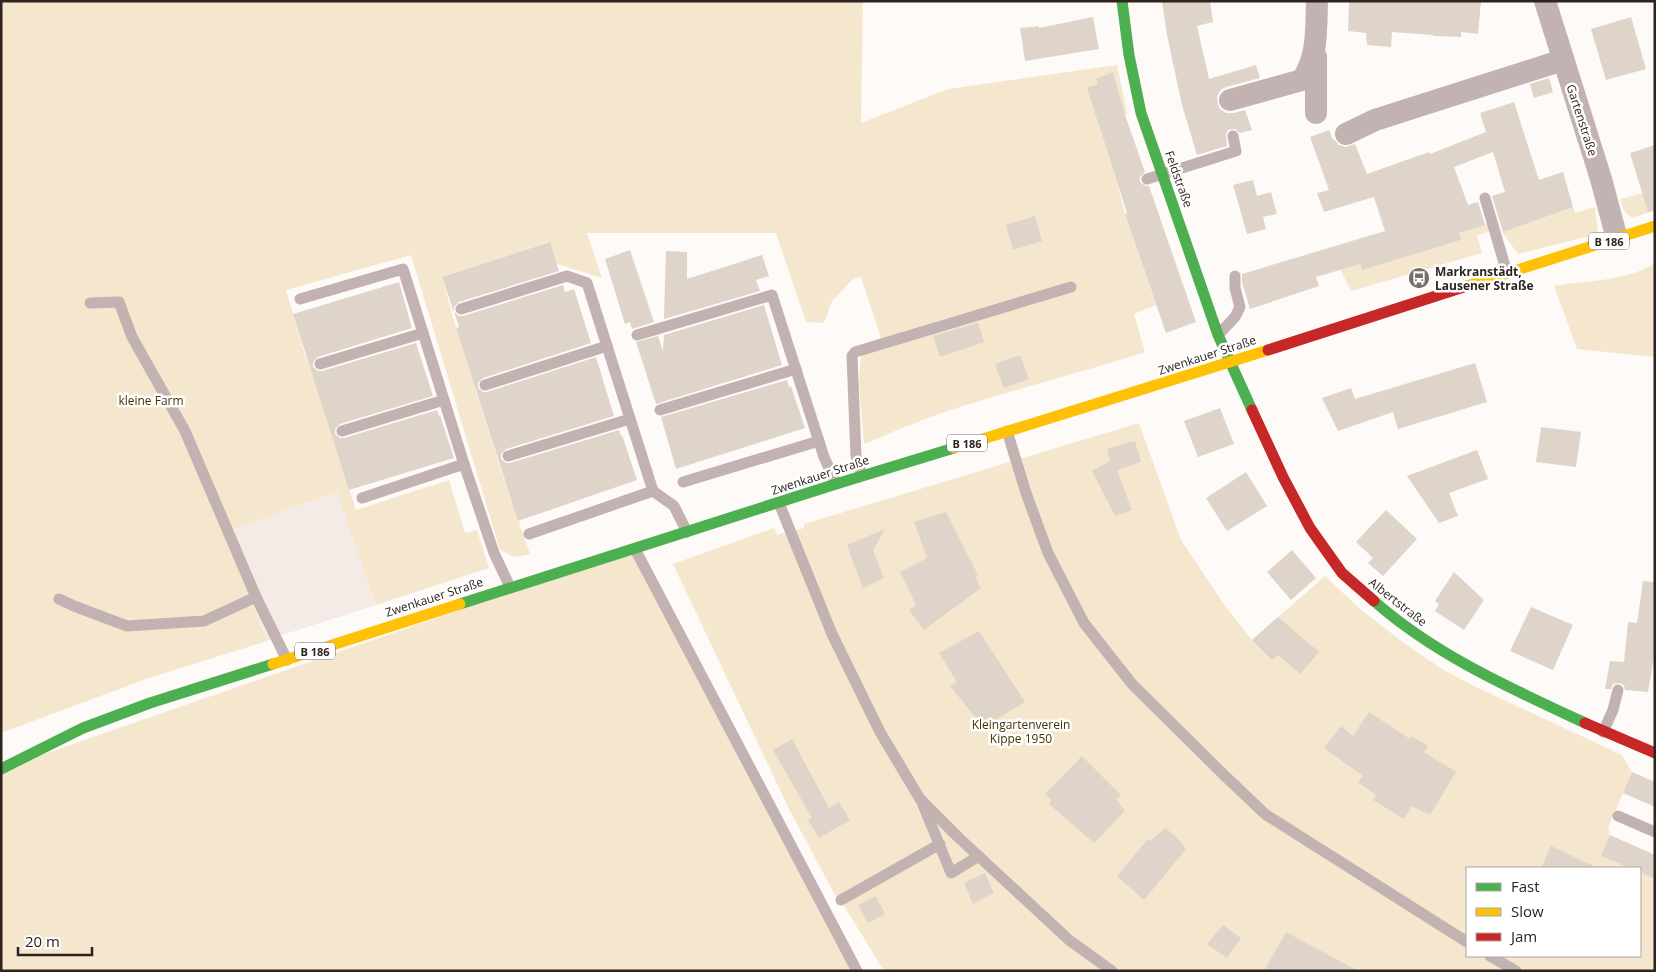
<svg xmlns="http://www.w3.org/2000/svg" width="1656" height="972" font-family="'Open Sans',sans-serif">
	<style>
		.built { fill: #f4eae6 }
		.green { fill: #f4e7cd }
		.building { fill: #dfd4c9 }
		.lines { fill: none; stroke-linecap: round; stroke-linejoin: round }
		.lane { stroke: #c2b2b1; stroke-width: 11 }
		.street { stroke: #c2b2b1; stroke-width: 22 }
		.fast { stroke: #4caf50; stroke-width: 11 }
		.slow { stroke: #ffc107; stroke-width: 11 }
		.jam { stroke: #c62828; stroke-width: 11 }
		.labels { text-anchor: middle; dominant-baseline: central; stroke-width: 5; stroke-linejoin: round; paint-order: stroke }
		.shield { fill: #fff; stroke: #6d6562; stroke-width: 1 }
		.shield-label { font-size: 11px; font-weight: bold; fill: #2e231f }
		.street-label { font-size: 12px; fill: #2e231f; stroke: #fff }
		.poi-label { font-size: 12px; font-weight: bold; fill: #2e231f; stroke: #fff; text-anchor: start }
		.park-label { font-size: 12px; fill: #473300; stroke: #fff }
	</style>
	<rect width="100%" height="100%" fill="#fdfaf8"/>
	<!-- built -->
	<polygon class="built" points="338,492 376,605 276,637 267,641 224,533"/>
	<!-- green -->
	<g class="green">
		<path d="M1,1H863L861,123L948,89L1117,65L1127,114L1098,123L1116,179L1125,214L1156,305L1134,314L1145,352C1083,372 1020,388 957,408C925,418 895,431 864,444L859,382L861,356L858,346L881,338L861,277L854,278L832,301L824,323L806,322L776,233H587L602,278L557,264L549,242L442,277L456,328L503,476L530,554L514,557L500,550L411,255L286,290L305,355L314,378L356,510L449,480L465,533L477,530L489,568L376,605L337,492L224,533L267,641L149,678L1,733Z"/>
		<polygon points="1655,190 1655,210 1632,218 1624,211 1620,199"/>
		<polygon points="1573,207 1575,213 1595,207 1598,234 1518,254 1502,232"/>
		<polygon points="1487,224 1490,231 1477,236 1482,253 1351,291 1340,269 1360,264 1362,270 1375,266 1393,253 1396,260 1418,253 1417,246 1447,237 1450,244 1461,240 1459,233"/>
		<path d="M1655,263V357L1577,349L1554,286C1588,280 1625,282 1655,263Z"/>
		<polygon points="1139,423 1181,540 1225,606 1252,640 1325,576 1360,609 1404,643 1442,669 1476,687 1622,755 1632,772 1608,828 1610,835 1602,856 1630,868 1467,868 1467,956 1640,956 1640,872 1655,879 1655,971 884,971 838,896 836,897 789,809 673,564 774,528 777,535 804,528 804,524"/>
		<polygon points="635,549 857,971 1,971 1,769"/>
	</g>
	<!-- building -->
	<g class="building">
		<polygon points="1162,1 1210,1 1213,22 1197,26 1209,79 1256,65 1260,78 1226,87 1221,90 1217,96 1218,104 1220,109 1226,113 1234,113 1245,110 1252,130 1240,133 1235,129 1228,130 1226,134 1227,146 1197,155 1182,105 1167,35"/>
		<polygon points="1349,1 1481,1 1478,34 1461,32 1461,37 1433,36 1433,35 1392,32 1391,47 1367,45 1366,33 1348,31"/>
		<polygon points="1093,17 1099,49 1025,61 1020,28 1039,26 1039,28"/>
		<polygon points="1631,17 1646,69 1606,80 1591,29"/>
		<polygon points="1113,72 1126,118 1145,172 1140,177 1140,182 1145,186 1149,186 1196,322 1166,333 1125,214 1127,213 1087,88 1098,84 1096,79"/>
		<polygon points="1549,78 1553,92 1534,98 1530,84"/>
		<polygon points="1514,102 1539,180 1563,172 1573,207 1503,232 1492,196 1505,192 1493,152 1454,167 1468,205 1478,202 1485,225 1459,233 1461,240 1362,270 1360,264 1316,277 1319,286 1250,309 1242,282 1242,274 1385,231 1374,197 1324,212 1317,193 1329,190 1310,137 1329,130 1333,140 1334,139 1339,145 1346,147 1355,144 1367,174 1429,152 1430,154 1486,132 1480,113"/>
		<polygon points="1655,145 1655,211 1648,212 1630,153"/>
		<polygon points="1253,180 1257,196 1271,192 1277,214 1263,217 1266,229 1247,234 1233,185"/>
		<polygon points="1035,216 1042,241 1013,250 1006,225"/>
		<polygon points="550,242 559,271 459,302 454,307 454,312 459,316 463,316 563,285 565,292 574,289 591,343 483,378 478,383 478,388 483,392 487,392 596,357 614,416 506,449 501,454 501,459 506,463 510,463 619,430 621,436 622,435 637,480 518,521 456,328 459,327 442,277"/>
		<polygon points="630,250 654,322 632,329 630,322 625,324 605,259"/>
		<polygon points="666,251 687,252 687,279 762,255 769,276 756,280 760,291 664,319"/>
		<polygon points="399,282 412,328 318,357 313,362 313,367 318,371 322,371 416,343 433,396 340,424 335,429 335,434 340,438 344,438 437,410 439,416 440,415 454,458 349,490 293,314"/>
		<polygon points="764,305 782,365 656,404 636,342 658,336 663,351 664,335"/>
		<polygon points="978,323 984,342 940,357 933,336"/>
		<polygon points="1020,355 1029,379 1004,388 995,364"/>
		<polygon points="1475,363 1487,402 1398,429 1393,412 1338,431 1322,398 1351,388 1355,399"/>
		<polygon points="787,380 789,387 791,386 805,428 676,469 661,417"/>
		<polygon points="1220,408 1234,444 1198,457 1184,421"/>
		<polygon points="1541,427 1581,432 1576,467 1536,462"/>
		<polygon points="1135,441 1141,462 1117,470 1132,510 1115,516 1092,471 1110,461 1107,449"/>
		<polygon points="1477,450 1488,479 1449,493 1458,516 1439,523 1407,476"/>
		<polygon points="1246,472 1267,506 1227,531 1206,498"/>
		<polygon points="1386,510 1417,539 1383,576 1368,563 1373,558 1356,542"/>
		<polygon points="946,512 978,575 975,576 981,588 924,630 909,610 916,605 900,572 927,558 914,522"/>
		<polygon points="885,529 873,550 884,578 863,588 847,545"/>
		<polygon points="1292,550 1316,578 1291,600 1267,572"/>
		<polygon points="1454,572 1484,600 1464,630 1435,611 1439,604 1435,601"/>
		<polygon points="1643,581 1655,582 1655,651 1648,692 1625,690 1624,685 1619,683 1613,684 1611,689 1605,689 1610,661 1624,662 1628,622 1637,623"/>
		<polygon points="1531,607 1573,625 1553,670 1510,651"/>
		<polygon points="1278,617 1319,652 1300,674 1278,655 1272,660 1252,640"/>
		<polygon points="979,631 1025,702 993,721 984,728 950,686 957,682 939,653"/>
		<polygon points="1369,712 1410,739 1412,736 1428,746 1424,752 1456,772 1430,815 1412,806 1404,819 1373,800 1376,795 1358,782 1363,776 1324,748 1341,726 1353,736"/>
		<polygon points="792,739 829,808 839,802 850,820 819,838 808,820 812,818 773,750"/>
		<polygon points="1082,756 1121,795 1116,799 1125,811 1094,843 1049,804 1052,800 1045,794"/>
		<polygon points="1632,772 1655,782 1655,807 1623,793"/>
		<polygon points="1166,828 1172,834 1173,833 1186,849 1144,900 1117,876 1148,839 1150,841"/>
		<polygon points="1610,835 1655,855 1655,879 1640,872 1640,868 1630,868 1601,856"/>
		<polygon points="1551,846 1598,868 1541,868"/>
		<polygon points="985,873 994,893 973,904 964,883"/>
		<polygon points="876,896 885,914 868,923 858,905"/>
		<polygon points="1223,925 1241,938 1227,958 1207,944"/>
		<polygon points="1286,932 1358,971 1264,971"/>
	</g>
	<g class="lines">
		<!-- lane -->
		<g class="lane">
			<polyline points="1147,179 1236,151 1233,136"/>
			<polyline points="1485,198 1507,273"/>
			<polyline points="300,299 403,269 464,464 494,553 510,587"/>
			<polyline points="90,303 119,302 132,337 185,431 256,597 287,660"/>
			<polyline points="461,309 567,276 587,283 653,491"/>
			<polyline points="1219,334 1235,317 1240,307 1235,288 1235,276"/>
			<polyline points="637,335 772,295 824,457 836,484"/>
			<polyline points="320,364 423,333"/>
			<polyline points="485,385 607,346"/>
			<polyline points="660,410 796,369"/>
			<polyline points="342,431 444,400"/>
			<polyline points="1007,431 1026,493 1048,553 1084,623 1132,684 1224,775 1265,814 1467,942"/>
			<polyline points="508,456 630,419"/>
			<polyline points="862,475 856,456 852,356 855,352 1071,287"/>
			<polyline points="683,482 819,441"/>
			<polyline points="362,498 464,464"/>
			<polyline points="779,503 832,634 880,732 920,799 959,838 1069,940 1112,971"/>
			<polyline points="529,534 653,491 674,506 687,532"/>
			<polyline points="635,549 857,971"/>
			<polyline points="59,599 74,606 127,626 204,621 256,597"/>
			<polyline points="1603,732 1613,710 1618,690"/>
			<polyline points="923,805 951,873 979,856"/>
			<polyline points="1618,816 1655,832"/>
			<polyline points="841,900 940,844"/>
			<polyline points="1490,956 1516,971"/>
		</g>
		<!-- street -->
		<g class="street">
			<polyline points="1545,1 1601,179 1617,239"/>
			<polyline points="1316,57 1316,113"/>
			<path d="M1230,100L1302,80C1318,56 1316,30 1317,1"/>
			<polyline points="1346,134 1375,120 1563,60"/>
		</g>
		<!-- fast -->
		<g class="fast">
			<polyline points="1122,1 1129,55 1141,113 1218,335 1252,410"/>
			<path d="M1374,601C1435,655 1512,689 1585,723"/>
			<polyline points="460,604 836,484 954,448"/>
			<polyline points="1,769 83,728 150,703 273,664"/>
		</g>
		<!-- slow -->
		<g class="slow">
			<polyline points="1467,286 1655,226"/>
			<polyline points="954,448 1268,350"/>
			<polyline points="273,664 460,604"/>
		</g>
		<!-- jam -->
		<g class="jam">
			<polyline points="1268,350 1467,286"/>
			<polyline points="1252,410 1283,477 1310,528 1342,573 1374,601"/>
			<polyline points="1585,723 1655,753"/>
		</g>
	</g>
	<!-- icons -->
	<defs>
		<g id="bus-disc" transform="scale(1.125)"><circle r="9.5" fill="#766e6b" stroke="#fff"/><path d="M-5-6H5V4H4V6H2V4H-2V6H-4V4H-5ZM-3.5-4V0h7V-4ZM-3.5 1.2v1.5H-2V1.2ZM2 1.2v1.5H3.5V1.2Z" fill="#fff"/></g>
	</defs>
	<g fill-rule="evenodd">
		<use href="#bus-disc" x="1419" y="278"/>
	</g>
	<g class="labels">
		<!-- shield labels -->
		<g class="shield">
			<rect x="1589" y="232.5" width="40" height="17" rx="4"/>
			<rect x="947" y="434.5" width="40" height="17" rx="4"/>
			<rect x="295" y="642.5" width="40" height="17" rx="4"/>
		</g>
		<g class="shield-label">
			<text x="1609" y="241">B 186</text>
			<text x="967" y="443">B 186</text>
			<text x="315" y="651">B 186</text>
		</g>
		<!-- street labels -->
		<g class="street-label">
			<text transform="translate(1582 120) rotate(72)">Gartenstraße</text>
			<text transform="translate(1179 179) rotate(70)">Feldstraße</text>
			<text transform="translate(1207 355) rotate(-18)">Zwenkauer Straße</text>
			<text transform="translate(820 475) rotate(-18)">Zwenkauer Straße</text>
			<text transform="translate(434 597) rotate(-18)">Zwenkauer Straße</text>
			<text transform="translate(1398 602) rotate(38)">Albertstraße</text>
		</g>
		<!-- poi labels -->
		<g class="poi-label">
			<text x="1435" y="271">Markranstädt,<tspan x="1435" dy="14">Lausener Straße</tspan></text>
		</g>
		<!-- park labels -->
		<g class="park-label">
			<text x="151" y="400">kleine Farm</text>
			<text x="1021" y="724">Kleingartenverein<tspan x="1021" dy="14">Kippe 1950</tspan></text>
		</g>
	</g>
	<!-- border -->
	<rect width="1656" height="972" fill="none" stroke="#2e231f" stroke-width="5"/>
	<!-- legend -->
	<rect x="1466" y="867" width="175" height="90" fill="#ffffff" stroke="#aba7a5"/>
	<rect x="1476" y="883" width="25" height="8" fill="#4caf50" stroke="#aba7a5"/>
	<text x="1511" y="892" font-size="15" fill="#2e231f">Fast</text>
	<rect x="1476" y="908" width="25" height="8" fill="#ffc107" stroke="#aba7a5"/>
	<text x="1511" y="917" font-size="15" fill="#2e231f">Slow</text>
	<rect x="1476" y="933" width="25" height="8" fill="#c62828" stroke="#aba7a5"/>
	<text x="1511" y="942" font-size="15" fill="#2e231f">Jam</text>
	<!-- scale -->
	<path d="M18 947v8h74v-8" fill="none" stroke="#2e231f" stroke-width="2.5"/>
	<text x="25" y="947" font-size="15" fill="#2e231f" stroke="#ffffff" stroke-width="4" paint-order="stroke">20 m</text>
</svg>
